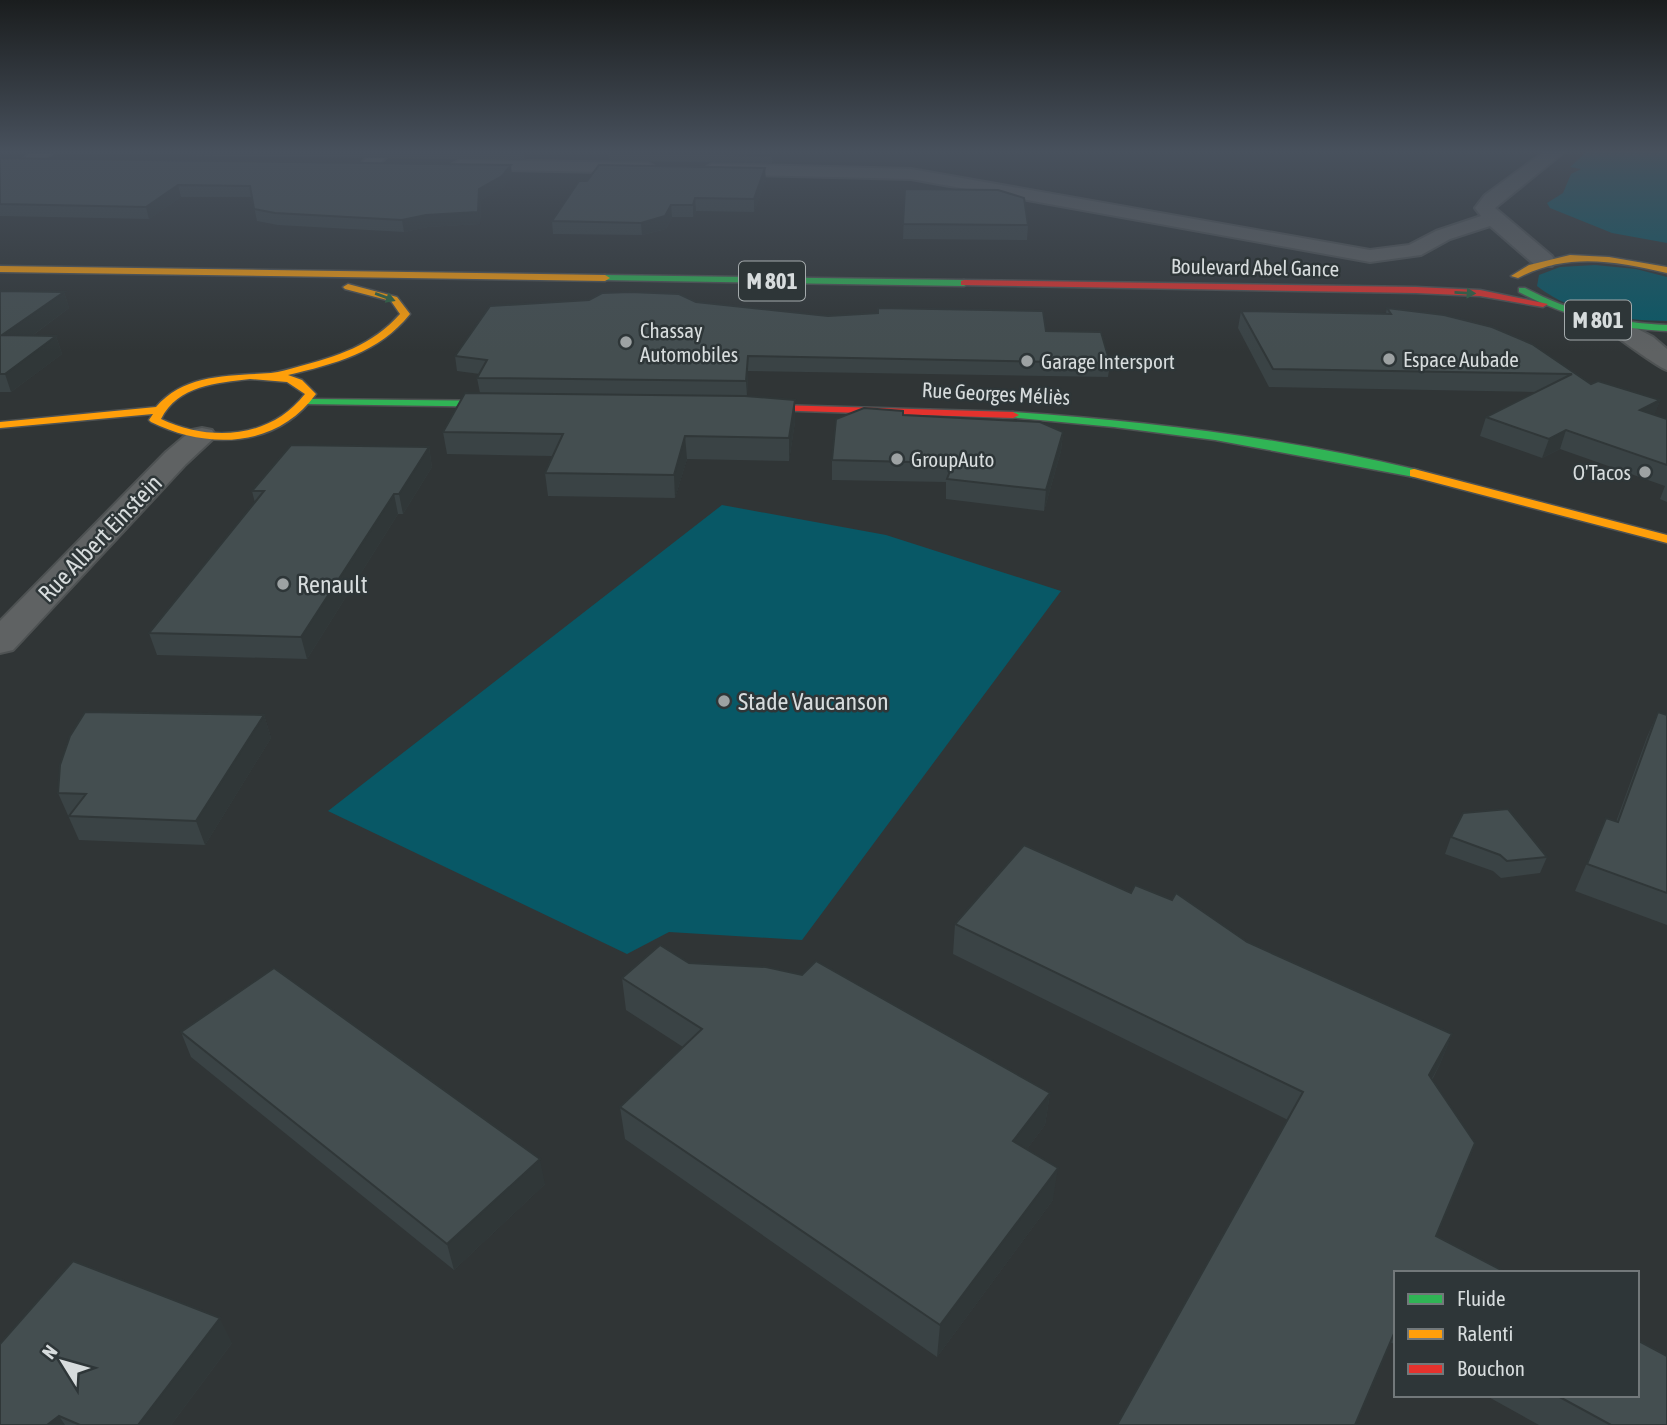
<svg xmlns="http://www.w3.org/2000/svg" width="1667" height="1425" font-family="'Asap Condensed',sans-serif">
	<style>
		.green { fill: #085866 }
		.lines { fill: none; stroke-linecap: round; stroke-linejoin: round }
		.street-casing { stroke: #4e5253; stroke-width: 4 }
		.fast-casing { stroke: #4e5253; stroke-width: 3 }
		.slow-casing { stroke: #4e5253; stroke-width: 3 }
		.jam-casing { stroke: #4e5253; stroke-width: 3 }
		.street { fill: #5f6263; fill-rule: evenodd }
		.fast { fill: #30b455; fill-rule: evenodd }
		.slow { fill: #ff9f0a; fill-rule: evenodd }
		.jam { fill: #e5322d; fill-rule: evenodd }
		.wall { fill: #3a4345 }
		.shaded-wall { fill: #303738 }
		.building { fill: #444e50; stroke: #303738; stroke-width: 2 }
		.oneway { fill: #2f6242 }
		.poi-dot { fill: #9da2a3; stroke: #2e3638; stroke-width: 2.5 }
		.labels { text-anchor: middle; dominant-baseline: central; stroke-width: 5; stroke-linejoin: round; paint-order: stroke }
		.far-street-label { font-size: 21px; fill: #d7dcdd; stroke: #2e3638 }
		.far-poi-label { font-size: 21px; fill: #d7dcdd; stroke: #2e3638; text-anchor: start }
		.shield { fill: #2e3638; stroke: #a4aaac; stroke-width: 2 }
		.shield-label { font-size: 23px; font-weight: bold; fill: #d7dcdd }
		.street-label { font-size: 24px; fill: #d7dcdd; stroke: #2e3638 }
		.poi-label { font-size: 24px; fill: #d7dcdd; stroke: #2e3638; text-anchor: start }
	</style>
	<rect width="100%" height="100%" fill="#303536"/>
	<!-- green -->
	<g class="green">
		<polygon points="1586,152 1667,152 1667,243 1612,233 1550,208 1547,203 1563,193 1571,174 1581,169 1570,167"/>
		<path d="M1595,265L1636,269L1667,277V321C1621,320 1574,315 1537,286L1539,275L1560,267Z"/>
		<polygon points="722,505 886,535 1061,591 802,940 669,932 627,954 328,811"/>
	</g>
	<g class="lines">
		<!-- street casing -->
		<g class="street-casing">
			<g id="street">
				<polygon points="32,152 54,152 36,165 24,165 21,161"/>
				<polygon points="372,152 391,152 376,168 364,168 361,164"/>
				<polygon points="1544,152 1564,152 1495,208 1552,256 1555,261 1552,266 1536,266 1490,226 1450,239 1421,255 1370,262 911,179 712,174 703,169 712,164 911,169 1370,250 1409,245 1436,231 1481,216 1475,208 1485,195"/>
				<polygon points="460,160 648,163 657,168 648,173 454,169 451,165"/>
				<path d="M1613,316L1653,337L1667,349V370C1659,368 1606,330 1601,323L1605,318Z"/>
				<polygon points="202,428 212,430 216,436 186,464 13,650 0,653 0,621 166,452 192,430"/>
			</g>
		</g>
		<!-- fast casing -->
		<g class="fast-casing">
			<g id="fast">
				<polygon points="605,275 964,280 969,283 964,286 602,280 602,276"/>
				<path d="M1519,288H1525C1571,312 1616,323 1667,325V331C1614,329 1566,317 1519,292Z"/>
				<polygon points="310,399 509,401 514,404 509,407 306,404 305,402"/>
				<path d="M1013,412C1149,421 1286,438 1418,470L1420,473L1414,477L1215,440L1114,427L1009,417V413Z"/>
			</g>
		</g>
		<!-- slow casing -->
		<g class="slow-casing">
			<g id="slow">
				<path d="M1570,255L1609,257L1667,267V273C1615,261 1567,252 1518,278L1511,276L1529,265Z"/>
				<polygon points="0,266 605,275 610,278 605,281 0,272"/>
				<path d="M348,284L397,297L410,314C379,353 334,364 288,375L302,380L316,394C277,448 208,450 151,422L149,420L153,414L0,428V422L156,407C185,373 231,376 271,373C280,372 289,369 297,367C336,357 373,345 400,314L391,301L345,289L343,287ZM250,379L287,382L305,394C270,439 210,442 161,419C178,385 217,383 250,379Z"/>
				<polygon points="1414,469 1667,535 1667,543 1410,476 1410,470"/>
			</g>
		</g>
		<!-- jam casing -->
		<g class="jam-casing">
			<g id="jam">
				<polygon points="964,280 1416,287 1480,290 1548,304 1543,307 1480,296 1416,293 961,285 961,281"/>
				<polygon points="744,404 1013,412 1019,415 1013,418 740,409 740,405"/>
			</g>
		</g>
		<!-- street -->
		<use href="#street" class="street"/>
		<!-- fast -->
		<use href="#fast" class="fast"/>
		<!-- slow -->
		<use href="#slow" class="slow"/>
		<!-- jam -->
		<use href="#jam" class="jam"/>
	</g>
	<!-- wall -->
	<g class="wall">
		<polygon points="0,152 531,152 525,160 0,153"/>
		<polygon points="774,152 772,163 610,161 609,153"/>
		<polygon points="0,158 512,176 504,187 481,200 480,224 428,227 404,232 278,225 257,221 252,197 181,197 149,219 0,216"/>
		<polygon points="766,180 754,212 696,211 693,217 672,217 666,229 642,235 553,234 552,221"/>
		<polygon points="905,189 1028,225 1027,240 903,239"/>
		<polygon points="0,291 64,292 69,308 32,336 56,336 62,354 11,392 0,392"/>
		<polygon points="696,302 828,316 1046,331 1110,363 1108,377 748,371 747,396 795,400 795,422 789,461 687,459 675,498 548,496 545,473 552,456 447,454 443,432 480,393 477,378 480,374 457,371 455,356"/>
		<polygon points="1387,308 1444,315 1591,384 1660,400 1654,415 1667,419 1667,502 1660,499 1665,486 1560,449 1542,458 1480,436 1486,417 1536,392 1269,387 1238,328 1241,311 1386,313"/>
		<polygon points="903,415 1063,432 1061,451 1044,511 946,499 946,482 832,480 832,460"/>
		<polygon points="429,447 432,467 403,514 398,514 307,659 157,655 149,633 255,503 252,491"/>
		<polygon points="1658,712 1667,715 1667,925 1575,891 1606,818 1616,822 1647,737"/>
		<polygon points="264,715 271,738 205,845 79,840 58,793"/>
		<polygon points="1451,837 1547,857 1540,873 1501,878 1493,871 1445,854"/>
		<polygon points="1131,893 1247,942 1452,1034 1440,1064 1432,1080 1396,1273 1396,1345 1390,1342 1288,1120 953,954 955,924"/>
		<polygon points="689,963 1050,1093 1045,1125 1027,1149 1053,1200 937,1357 625,1139 620,1107 683,1047 626,1010 622,978"/>
		<polygon points="181,1032 545,1184 454,1270 191,1057"/>
		<polygon points="232,1343 171,1425 0,1425"/>
		<polygon points="1485,1395 1637,1395 1667,1425 1539,1425"/>
	</g>
	<!-- shaded-wall -->
	<g class="shaded-wall">
		<polygon points="524,152 531,152 525,160"/>
		<polygon points="772,152 774,152 774,156 772,163"/>
		<polygon points="511,165 512,176 504,187 481,200 480,224 428,227 404,232 402,220"/>
		<polygon points="765,168 766,180 754,212 754,199"/>
		<polygon points="178,185 181,197 149,219 146,207"/>
		<polygon points="695,198 696,211 693,217 693,205"/>
		<polygon points="671,205 672,217 666,229 642,235 641,223"/>
		<polygon points="64,292 69,308 9,353 2,335"/>
		<polygon points="56,336 62,354 11,392 5,374"/>
		<polygon points="748,356 748,371 747,396 746,381"/>
		<polygon points="795,400 795,422 789,461 789,438"/>
		<polygon points="1660,400 1653,419 1640,410"/>
		<polygon points="1566,430 1560,449 1542,458 1549,439"/>
		<polygon points="1063,432 1061,451 1044,511 1046,490"/>
		<polygon points="685,436 687,459 675,498 674,475"/>
		<polygon points="429,447 432,467 403,514 399,494"/>
		<polygon points="394,494 398,514 307,659 301,637"/>
		<polygon points="264,715 271,738 205,845 196,821"/>
		<polygon points="1452,1034 1440,1064 1417,1106 1429,1075"/>
		<polygon points="1050,1093 1045,1125 1009,1173 1013,1141"/>
		<polygon points="540,1159 545,1184 454,1270 447,1244"/>
		<polygon points="1058,1168 1053,1200 937,1357 940,1325"/>
		<polygon points="220,1318 232,1343 171,1425 138,1425"/>
		<polygon points="59,1416 65,1425 47,1425"/>
	</g>
	<!-- building -->
	<g class="building">
		<polygon points="609,152 772,152 772,155"/>
		<polygon points="0,158 511,165 502,176 479,189 478,212 426,215 402,220 275,213 254,209 250,186 178,185 146,207 0,204"/>
		<polygon points="599,165 765,168 754,199 695,198 693,205 671,205 665,216 641,223 552,221 579,181 587,181"/>
		<polygon points="905,189 998,190 1024,198 1028,225 903,224"/>
		<polygon points="0,291 64,292 2,335 56,336 5,374 0,374"/>
		<polygon points="630,292 679,294 696,302 828,316 878,313 878,308 1043,311 1046,331 1101,332 1110,363 748,356 746,381 477,378 487,360 455,356 490,306 589,300 602,293"/>
		<polygon points="1387,308 1444,315 1492,327 1532,344 1591,384 1598,381 1660,400 1640,410 1667,419 1667,465 1566,430 1549,439 1486,417 1572,374 1273,369 1241,311 1391,314"/>
		<polygon points="465,393 745,396 795,400 789,438 685,436 674,475 545,473 563,434 443,432"/>
		<polygon points="864,408 903,411 903,415 1040,422 1063,432 1046,490 947,479 953,463 832,460 836,419"/>
		<polygon points="291,445 429,447 399,494 394,494 301,637 149,633 264,491 252,491"/>
		<polygon points="85,712 264,715 196,821 69,816 86,794 58,793 60,765 70,736"/>
		<polygon points="1658,712 1667,715 1667,893 1587,864 1606,818 1618,822"/>
		<polygon points="1508,809 1547,857 1507,861 1500,855 1451,837 1463,813"/>
		<polygon points="1024,845 1131,893 1135,885 1172,900 1176,893 1247,942 1452,1034 1429,1075 1475,1143 1436,1236 1507,1273 1396,1273 1396,1329 1355,1425 1117,1425 1303,1092 955,924"/>
		<polygon points="660,945 689,963 766,967 802,975 816,961 1050,1093 1013,1141 1058,1168 940,1325 620,1107 702,1029 622,978"/>
		<polygon points="274,968 540,1159 447,1244 181,1032"/>
		<polygon points="73,1261 220,1318 138,1425 80,1425 59,1416 47,1425 0,1425 0,1344"/>
		<polygon points="1637,1340 1667,1356 1667,1425 1611,1425 1556,1395 1637,1395"/>
	</g>
	<!-- one-way arrows -->
	<defs><path id="oneway-solid" d="M-6-.8H1V-3.2L6.5 0L1 3.2V.8H-6Z" transform="scale(1.75)"/></defs>
	<g class="oneway">
		<use href="#oneway-solid" transform="translate(1465 293) rotate(3)"/>
		<use href="#oneway-solid" transform="translate(385 297) rotate(20)"/>
	</g>
	<!-- sky -->
	<linearGradient id="sky" x2="0" y2="1"><stop stop-color="#1a1d1e"/><stop offset="0.43" stop-color="#48515d"/><stop offset="1" stop-color="#48515d" stop-opacity="0"/></linearGradient>
	<rect width="1667" height="352" fill="url(#sky)"/>
	<!-- markers -->
	<g class="poi-dot">
		<circle cx="626" cy="342" r="7"/>
		<circle cx="1389" cy="359" r="7"/>
		<circle cx="1027" cy="361" r="7"/>
		<circle cx="897" cy="459" r="7"/>
		<circle cx="1645" cy="472" r="7"/>
		<circle cx="283" cy="584" r="7"/>
		<circle cx="724" cy="701" r="7"/>
	</g>
	<g class="labels">
		<!-- far-street labels -->
		<g class="far-street-label">
			<text transform="translate(1255 267) rotate(1)">Boulevard Abel Gance</text>
			<text transform="translate(996 393) rotate(3)">Rue Georges Méliès</text>
		</g>
		<!-- far-poi labels -->
		<g class="far-poi-label">
			<text x="640" y="330">Chassay<tspan x="640" dy="24">Automobiles</tspan></text>
			<text x="1403" y="359">Espace Aubade</text>
			<text x="1041" y="361">Garage Intersport</text>
			<text x="911" y="459">GroupAuto</text>
			<text x="1631" y="472" text-anchor="end">O'Tacos</text>
		</g>
		<!-- shield labels -->
		<g class="shield">
			<rect x="739" y="261.5" width="66" height="39" rx="5"/>
			<rect x="1565" y="300.5" width="66" height="39" rx="5"/>
		</g>
		<g class="shield-label">
			<text x="772" y="281">M 801</text>
			<text x="1598" y="320">M 801</text>
		</g>
		<!-- street labels -->
		<g class="street-label">
			<text transform="translate(100 538) rotate(-46)">Rue Albert Einstein</text>
		</g>
		<!-- poi labels -->
		<g class="poi-label">
			<text x="297" y="584">Renault</text>
			<text x="738" y="701">Stade Vaucanson</text>
		</g>
	</g>
	<!-- legend -->
	<rect x="1394" y="1271" width="245" height="126" fill="#2e3638" stroke="#72787a" stroke-width="2"/>
	<rect x="1408" y="1294" width="35" height="10" fill="#30b455" stroke="#72787a" stroke-width="2"/>
	<text x="1457" y="1306" font-size="21" fill="#d7dcdd">Fluide</text>
	<rect x="1408" y="1329" width="35" height="10" fill="#ff9f0a" stroke="#72787a" stroke-width="2"/>
	<text x="1457" y="1341" font-size="21" fill="#d7dcdd">Ralenti</text>
	<rect x="1408" y="1364" width="35" height="10" fill="#e5322d" stroke="#72787a" stroke-width="2"/>
	<text x="1457" y="1376" font-size="21" fill="#d7dcdd">Bouchon</text>
	<!-- north arrow -->
	<g transform="translate(63 1362) rotate(307)" stroke="#2e3638" stroke-width="5" paint-order="stroke">
	<path d="M0-5L12 26L0 18L-12 26Z" fill="#d7dcdd"/>
	<text y="-10" font-size="19" font-weight="bold" text-anchor="middle" fill="#d7dcdd">N</text>
	</g>
</svg>
